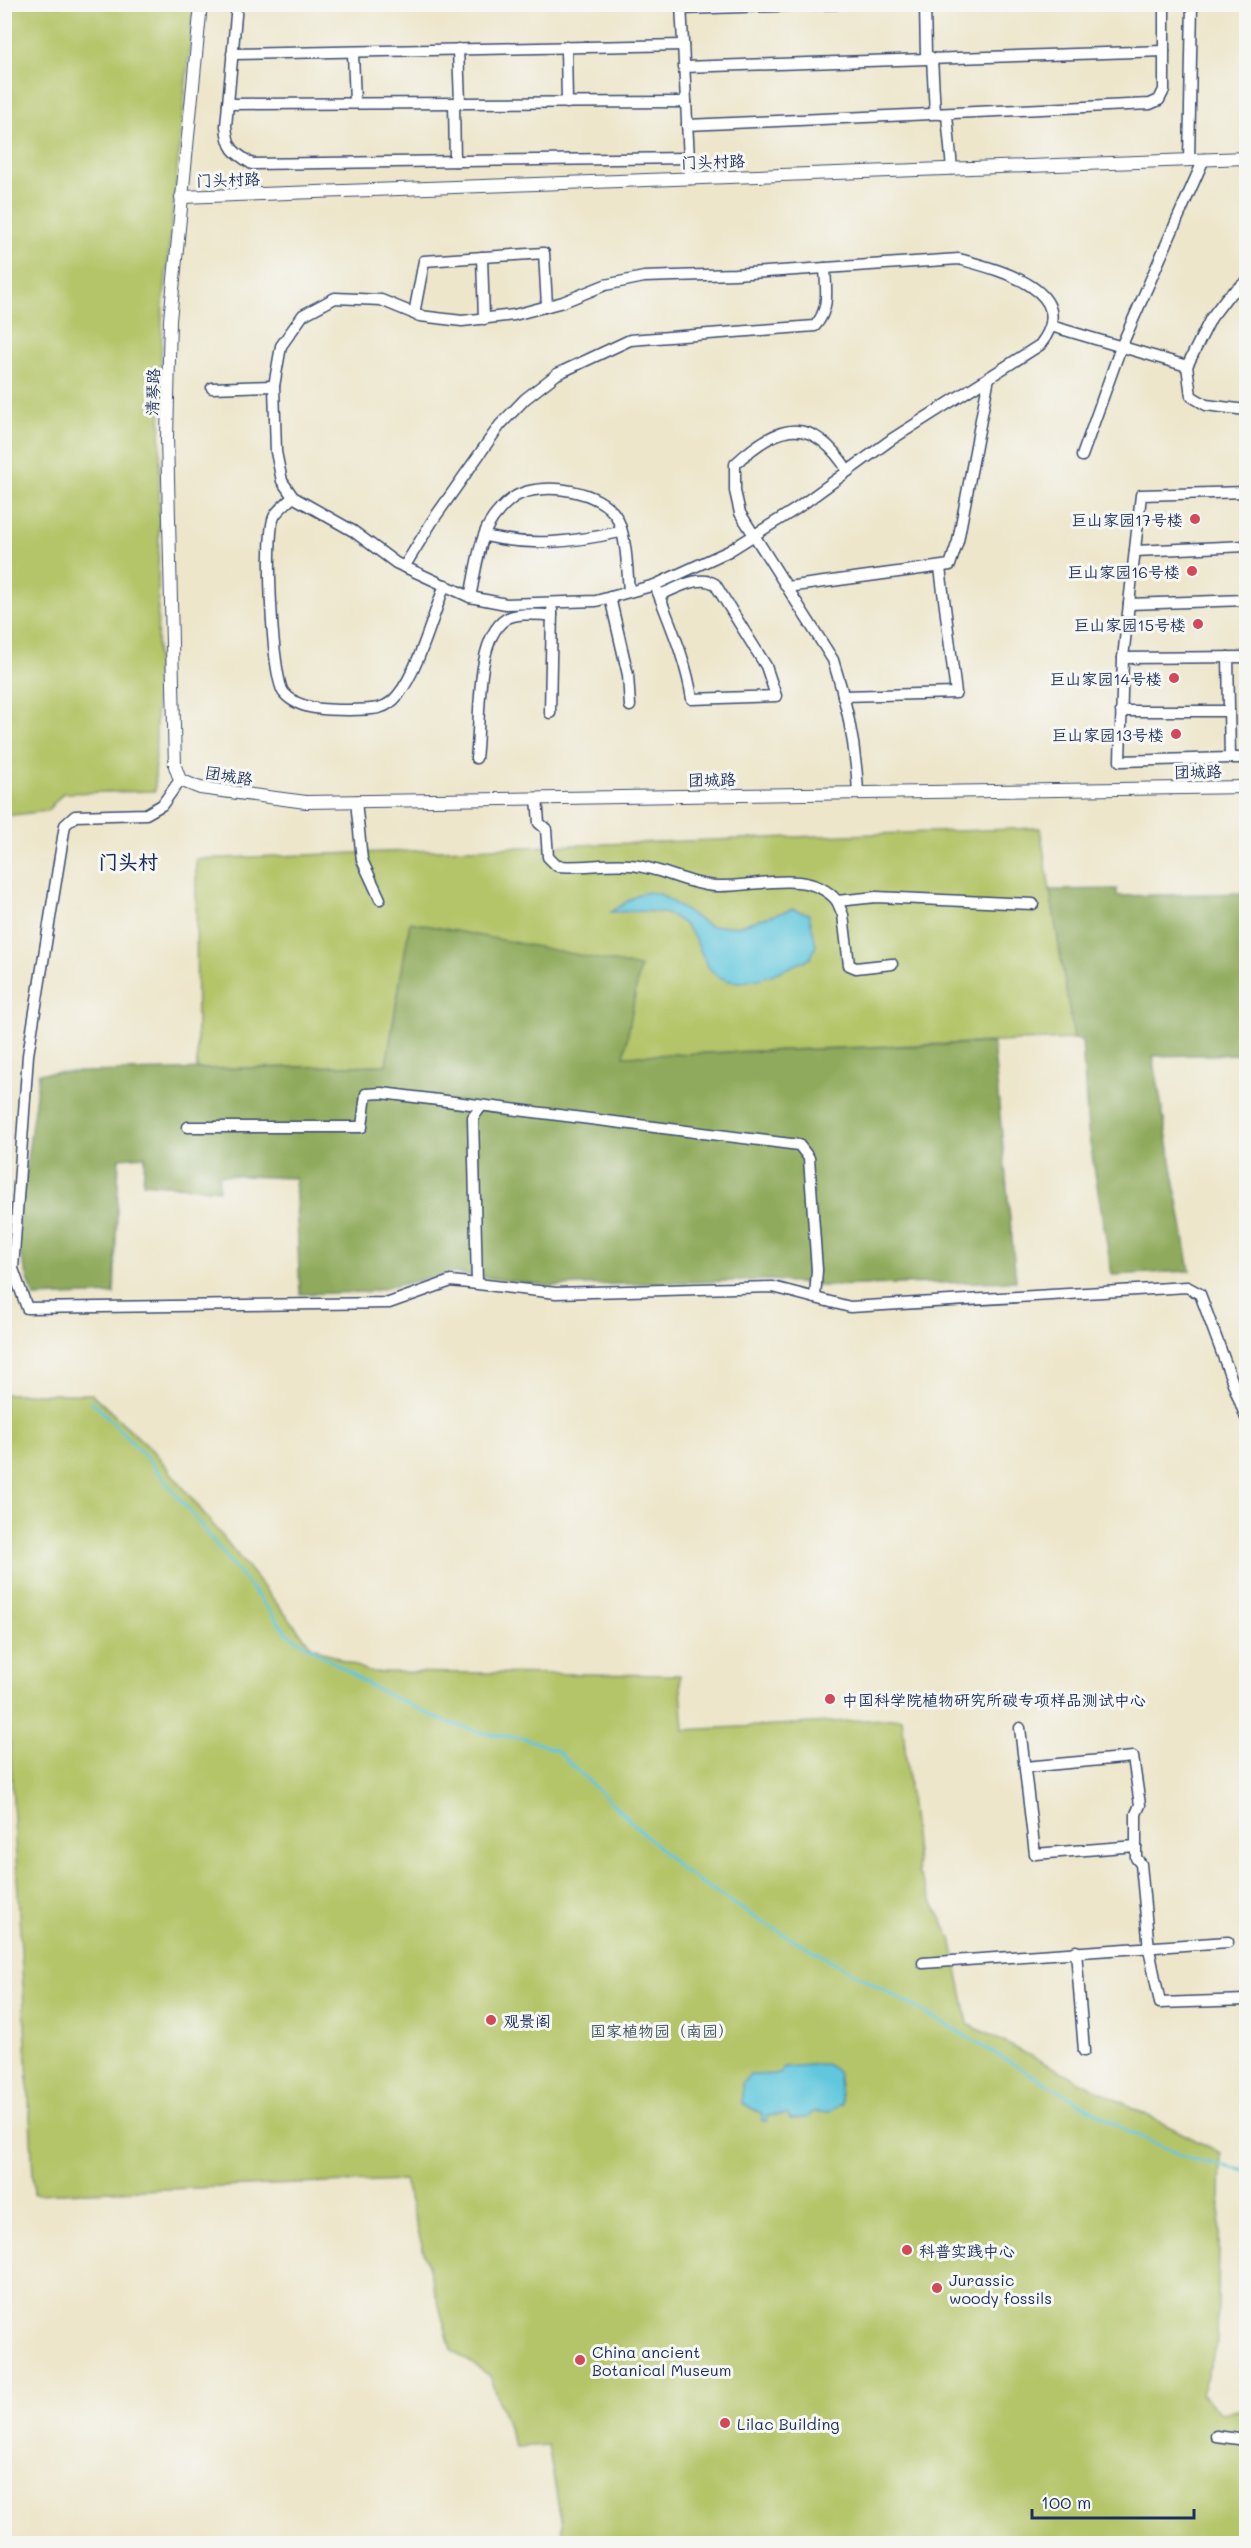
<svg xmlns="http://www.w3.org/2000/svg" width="1251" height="2548" font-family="Mali,'LXGW WenKai TC',sans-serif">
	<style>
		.green { fill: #b4c467; stroke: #687a62; stroke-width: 1.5 }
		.forest { fill: #8faa5c; stroke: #556c5d; stroke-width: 1.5 }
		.water { fill: #60c7dd; stroke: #3e7b9e; stroke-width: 1.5 }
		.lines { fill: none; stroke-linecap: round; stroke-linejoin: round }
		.stream { stroke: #60c7dd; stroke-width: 3 }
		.minor-casing { stroke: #3a4a6e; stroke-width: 13 }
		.tertiary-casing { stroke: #3a4a6e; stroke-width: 14 }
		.minor { stroke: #fff; stroke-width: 10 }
		.tertiary { stroke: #fff; stroke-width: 12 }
		.poi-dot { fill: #d1495b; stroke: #f6f6f2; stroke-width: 2 }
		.labels { text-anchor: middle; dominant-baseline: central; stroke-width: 6; stroke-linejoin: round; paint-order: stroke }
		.street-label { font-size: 16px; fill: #1b2f5e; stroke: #f6f6f2 }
		.poi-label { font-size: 16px; fill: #1b2f5e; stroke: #f6f6f2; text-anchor: start }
		.park-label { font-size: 16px; fill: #415460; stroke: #f6f6f2 }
		.quarter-label { font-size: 20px; font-weight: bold; fill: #1b2f5e; stroke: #f6f6f2 }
	</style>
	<rect width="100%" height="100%" fill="#f6f6f2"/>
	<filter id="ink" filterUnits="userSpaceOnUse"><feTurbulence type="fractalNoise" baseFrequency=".0167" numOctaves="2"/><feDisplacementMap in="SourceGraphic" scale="12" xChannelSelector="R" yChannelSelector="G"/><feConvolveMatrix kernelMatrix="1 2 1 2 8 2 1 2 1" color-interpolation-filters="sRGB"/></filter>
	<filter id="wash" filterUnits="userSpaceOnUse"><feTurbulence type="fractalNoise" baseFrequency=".008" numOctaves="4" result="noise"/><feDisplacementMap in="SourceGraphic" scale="24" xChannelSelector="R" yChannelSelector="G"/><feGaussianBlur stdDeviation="1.35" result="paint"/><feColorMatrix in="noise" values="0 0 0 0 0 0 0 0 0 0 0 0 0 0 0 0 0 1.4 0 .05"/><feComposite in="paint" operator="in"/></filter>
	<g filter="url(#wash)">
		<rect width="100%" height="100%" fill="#ede6cb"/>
		<!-- green -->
		<g class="green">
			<polygon points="8,5 194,5 162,317 155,791 63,793 47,811 5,816 4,56"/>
			<polygon points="1040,828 1074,1039 623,1056 410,923 386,1065 197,1069 196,859"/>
			<polygon points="4,1394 92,1394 156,1454 311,1646 369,1672 680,1675 684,1730 902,1718 918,1873 951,1938 968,2024 1221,2153 1217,2344 1201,2394 1221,2413 1246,2409 1246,2543 565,2543 548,2445 515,2447 490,2376 451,2349 404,2180 34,2194 5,1651"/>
		</g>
		<!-- forest -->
		<g class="forest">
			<polygon points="1117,889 1117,896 1246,893 1246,1054 1153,1056 1190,1271 1112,1275 1088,1131 1082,1041 1074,1039 1050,890"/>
			<polygon points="410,922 640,967 624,1056 993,1043 1016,1281 822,1286 772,1280 550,1286 452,1273 368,1292 300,1294 295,1178 219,1175 219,1190 143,1183 145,1156 119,1158 114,1294 34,1297 16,1240 39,1073 386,1065"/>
		</g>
		<!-- water -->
		<g class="water">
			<path d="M649,892L660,894L709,926H738L793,909L809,914L816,945L811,958C778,971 723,1005 703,957C697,942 690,926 674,917C657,908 630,912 611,912L639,894Z"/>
			<polygon points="826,2064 838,2072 842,2104 830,2112 813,2112 807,2118 790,2119 788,2114 767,2116 767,2121 762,2121 762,2114 742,2103 742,2083 750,2075 780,2074 783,2067"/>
		</g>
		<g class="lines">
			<!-- stream -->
			<polyline class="stream" points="92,1401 147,1458 288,1634 376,1689 441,1720 482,1733 527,1739 556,1750 682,1870 759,1920 947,2025 1127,2131 1191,2159 1246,2171"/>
		</g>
	</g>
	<g filter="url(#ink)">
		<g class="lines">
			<!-- minor casing -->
			<g class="minor-casing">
				<g id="minor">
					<path d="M237,4L226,126C228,149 233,152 252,164L689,158"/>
					<polyline points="681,4 690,179"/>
					<polyline points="925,4 926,55 932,58 935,113 947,115 952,169"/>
					<polyline points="682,9 836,4"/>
					<polyline points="566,47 567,103"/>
					<polyline points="458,49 460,103"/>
					<polyline points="353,53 355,102"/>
					<polyline points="232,54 683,45"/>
					<polyline points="684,67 1164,51"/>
					<polyline points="454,103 455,161"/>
					<polyline points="228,104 686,102"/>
					<polyline points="687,125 1150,104 1159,100 1164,90 1164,4"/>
					<polyline points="1189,160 1192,4"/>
					<polyline points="482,257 484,319"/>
					<path d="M959,259C996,269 1083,290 1040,345L892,439L796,509L729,551L655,585L596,601L506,604L470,597L396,563L353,531L293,497L282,481L276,452L274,386L281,346L303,315L335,298L381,300L420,316L462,321L514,315L563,302L605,285L644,277L735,274Z"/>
					<polyline points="1246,282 1227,297 1211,318 1187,366 1191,396 1206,405 1246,410"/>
					<polyline points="414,314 424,261 544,253 547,306"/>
					<polyline points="1051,326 1187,366"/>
					<polyline points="212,388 274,386"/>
					<polyline points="1082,456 1121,347 1204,159"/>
					<path d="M848,471C812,414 779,423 735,464V491L740,513L833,660C847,703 856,748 858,792"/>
					<path d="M293,497C287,503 277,510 274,517C265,536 272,679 284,693C298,710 328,710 349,710C368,709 385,712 398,695C418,671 433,615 445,585"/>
					<path d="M485,536C531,547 574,542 620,532"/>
					<polyline points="1135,551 1246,546"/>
					<path d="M404,567L433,520L500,425L525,399L557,374L630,340L815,326C830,309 826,290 825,268"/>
					<path d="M655,585C669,622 686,659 692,699L776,696L766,666L715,584C699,574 676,589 659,595"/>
					<polyline points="787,587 950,565 958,541 989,377"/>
					<path d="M470,597C475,575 478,546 488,526C494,515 506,502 516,496C543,481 602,490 617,518C627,538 627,569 629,591"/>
					<polyline points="610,597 628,675 630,706"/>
					<polyline points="1129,604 1246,600"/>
					<polyline points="1228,657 1230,758 1120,761 1123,658 1246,657"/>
					<polyline points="1123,658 1141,495 1246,492"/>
					<polyline points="843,696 956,693 940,568"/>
					<polyline points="1121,711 1229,711"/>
					<polyline points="550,713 552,610"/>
					<path d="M476,758C481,724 474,639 506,619C518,612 538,615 552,615"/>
					<polyline points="1230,758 1246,758"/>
					<polyline points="180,780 162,805 146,814 75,816 65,825 28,1055 13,1269 27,1308 389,1303 451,1281 556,1293 773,1287 850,1307 1187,1287 1200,1294 1246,1418"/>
					<path d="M537,798L539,823L546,829L548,857L557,866C582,868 606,863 630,865C660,867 685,884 715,886C753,888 809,867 837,901L876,897L1033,904"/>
					<polyline points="356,801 362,860 380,899"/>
					<polyline points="837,901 843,915 849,965 856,968 892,964"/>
					<polyline points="188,1127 362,1127 366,1094 382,1093 799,1145 809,1158 817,1270 815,1298"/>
					<polyline points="477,1283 473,1117 481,1107"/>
					<polyline points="1020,1728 1035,1854 1136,1846"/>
					<polyline points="1025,1767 1133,1757 1140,1805 1136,1814 1136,1858 1141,1864 1149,1949 1160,2003 1246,2000"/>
					<polyline points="1076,1951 1084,2051"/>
					<polyline points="923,1963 1228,1942"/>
					<polyline points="1216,2436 1246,2440"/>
				</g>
			</g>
			<!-- tertiary casing -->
			<g class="tertiary-casing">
				<g id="tertiary">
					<polyline points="201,4 170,320 167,437 175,766 180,780 200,788 306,802 1246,787"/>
					<polyline points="181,197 1246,158"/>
				</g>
			</g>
			<!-- minor -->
			<use href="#minor" class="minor"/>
			<!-- tertiary -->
			<use href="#tertiary" class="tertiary"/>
		</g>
	</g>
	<!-- markers -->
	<g class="poi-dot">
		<circle cx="1195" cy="519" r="6"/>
		<circle cx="1192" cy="571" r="6"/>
		<circle cx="1198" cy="624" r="6"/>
		<circle cx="1174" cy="678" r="6"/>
		<circle cx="1176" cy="734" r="6"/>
		<circle cx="830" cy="1699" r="6"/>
		<circle cx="491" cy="2020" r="6"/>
		<circle cx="907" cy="2250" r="6"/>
		<circle cx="937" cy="2288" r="6"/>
		<circle cx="580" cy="2360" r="6"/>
		<circle cx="725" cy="2423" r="6"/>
	</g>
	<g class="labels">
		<!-- street labels -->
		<g class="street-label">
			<text transform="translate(713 161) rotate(-2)">门头村路</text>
			<text transform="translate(228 179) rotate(-2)">门头村路</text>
			<text transform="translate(152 392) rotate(-88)">清琴路</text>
			<text transform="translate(1198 771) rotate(-1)">团城路</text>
			<text transform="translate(229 775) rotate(9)">团城路</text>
			<text transform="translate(712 779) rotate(-1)">团城路</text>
		</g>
		<!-- poi labels -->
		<g class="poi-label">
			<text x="1183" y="519" text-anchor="end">巨山家园17号楼</text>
			<text x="1180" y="571" text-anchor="end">巨山家园16号楼</text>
			<text x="1186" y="624" text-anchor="end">巨山家园15号楼</text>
			<text x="1162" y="678" text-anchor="end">巨山家园14号楼</text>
			<text x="1164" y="734" text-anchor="end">巨山家园13号楼</text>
			<text x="842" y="1699">中国科学院植物研究所碳专项样品测试中心</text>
			<text x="503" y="2020">观景阁</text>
			<text x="919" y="2250">科普实践中心</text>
			<text x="949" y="2279">Jurassic<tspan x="949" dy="18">woody fossils</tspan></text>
			<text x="592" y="2351">China ancient<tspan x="592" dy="18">Botanical Museum</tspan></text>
			<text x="737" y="2423">Lilac Building</text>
		</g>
		<!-- park labels -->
		<g class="park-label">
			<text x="662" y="2030">国家植物园（南园）</text>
		</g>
		<!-- quarter labels -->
		<g class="quarter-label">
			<text x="128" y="861">门头村</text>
		</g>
	</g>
	<!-- margin -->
	<rect width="1251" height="2548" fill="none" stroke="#f6f6f2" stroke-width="24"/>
	<!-- scale -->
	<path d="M1032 2509v9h162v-9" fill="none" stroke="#1b2f5e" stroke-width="3"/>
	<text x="1041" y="2509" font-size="18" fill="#1b2f5e" stroke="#f6f6f2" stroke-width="4.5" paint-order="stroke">100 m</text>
</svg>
